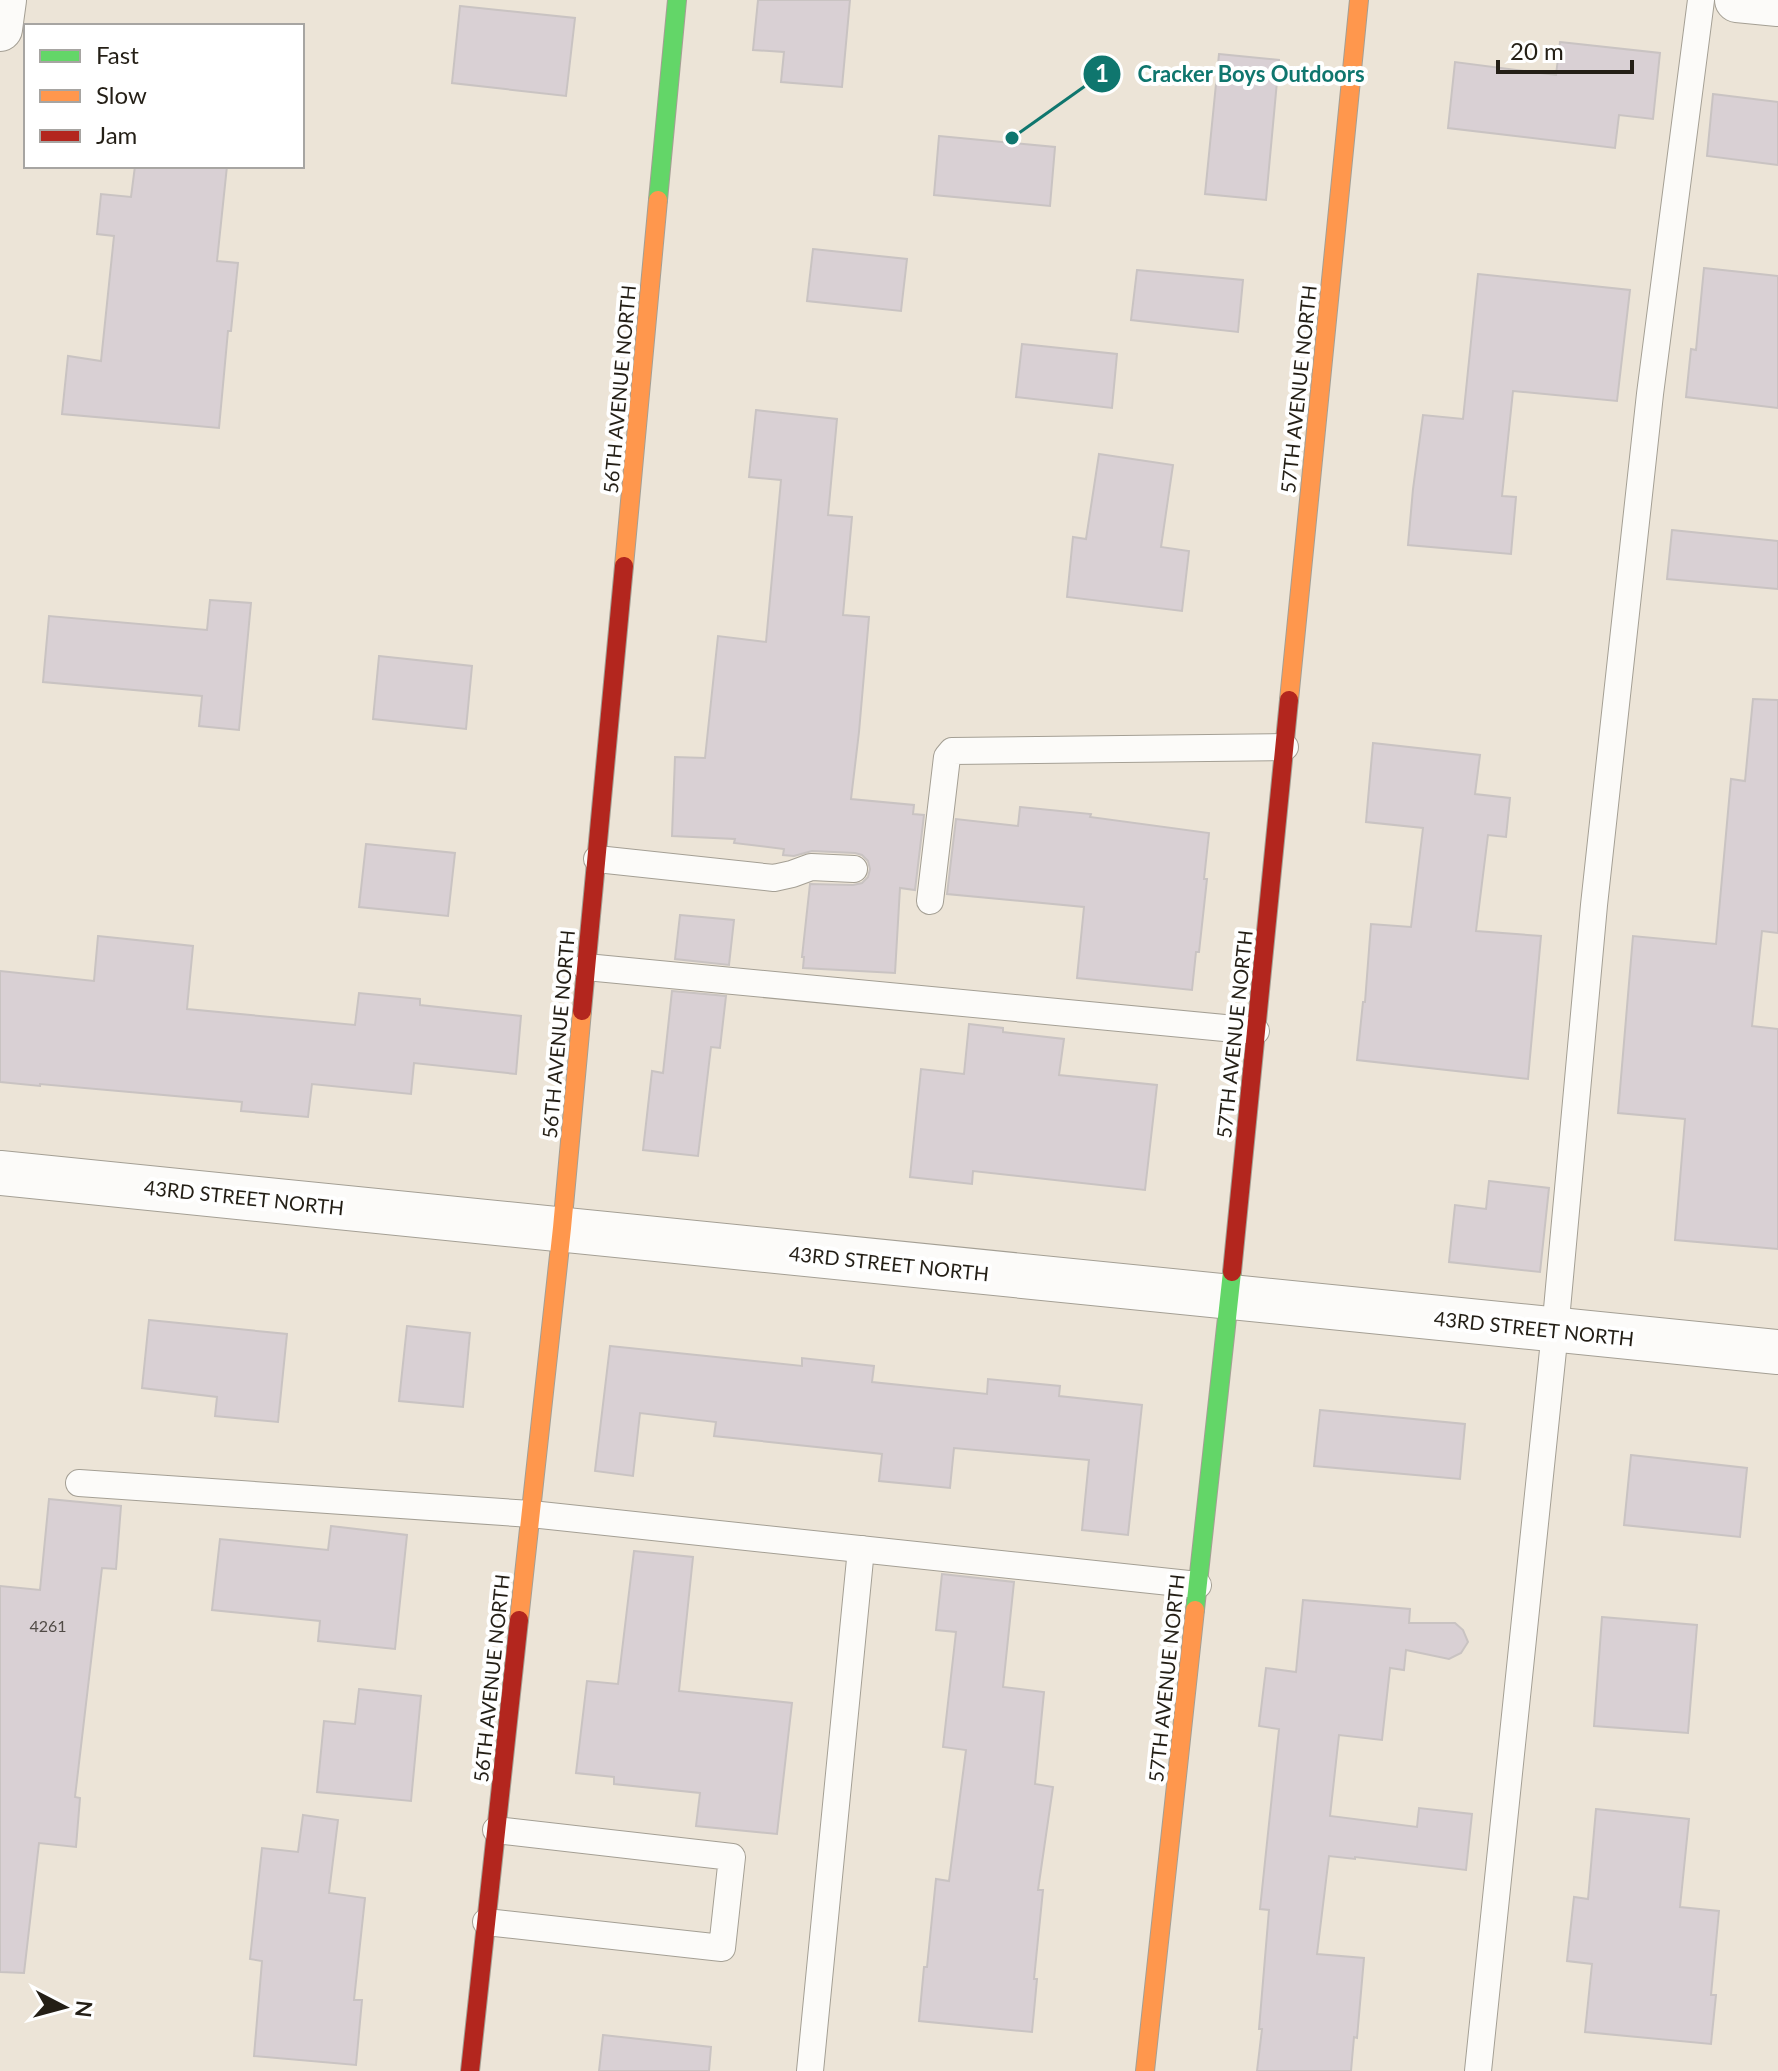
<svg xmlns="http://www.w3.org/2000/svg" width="1778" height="2071" font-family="Lato,sans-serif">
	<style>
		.building { fill: #d9d0d4; stroke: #c9c3c2; stroke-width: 2 }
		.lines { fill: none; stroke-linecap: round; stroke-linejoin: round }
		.lane-casing { stroke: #a49f94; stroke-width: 28 }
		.street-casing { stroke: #a49f94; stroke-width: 46 }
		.fast-casing { stroke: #a49f94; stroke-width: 20 }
		.slow-casing { stroke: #a49f94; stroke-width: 20 }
		.jam-casing { stroke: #a49f94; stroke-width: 20 }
		.lane { stroke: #fcfbf9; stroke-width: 26 }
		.street { stroke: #fcfbf9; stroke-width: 44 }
		.fast { stroke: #63d668; stroke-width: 18 }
		.slow { stroke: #ff974d; stroke-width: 18 }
		.jam { stroke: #b3261e; stroke-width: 18 }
		.labels { text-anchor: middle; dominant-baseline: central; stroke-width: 8; stroke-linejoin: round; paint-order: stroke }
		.number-label { font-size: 16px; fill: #514b46 }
		.street-label { font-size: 20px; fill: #241f16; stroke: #fff }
		.leader { fill: none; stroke: #0f766e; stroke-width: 3 }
		.callout-dot { fill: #0f766e; stroke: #fff; stroke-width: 3 }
		.mark-label { font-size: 24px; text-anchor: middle; font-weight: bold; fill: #fff }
		.callout-label { font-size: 22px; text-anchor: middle; font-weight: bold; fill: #0f766e; stroke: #fff; stroke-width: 8; stroke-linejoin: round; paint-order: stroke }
	</style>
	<rect width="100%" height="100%" fill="#ece4d7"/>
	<!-- building -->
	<g class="building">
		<polygon points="758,0 850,0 842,87 781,82 784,52 753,50"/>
		<polygon points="460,6 575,18 566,96 452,83"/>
		<polygon points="1560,42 1660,53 1653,119 1619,115 1615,148 1448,128 1455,62 1556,75"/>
		<polygon points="1219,54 1279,60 1266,200 1205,194"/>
		<polygon points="1713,94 1778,102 1778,165 1707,156"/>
		<polygon points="939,136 1055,147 1050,206 934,195"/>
		<polygon points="135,166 227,166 217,261 238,263 231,331 228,331 219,428 62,414 68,356 101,361 114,236 97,234 101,194 131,197"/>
		<polygon points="813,249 907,259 901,311 807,301"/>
		<polygon points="1704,268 1778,276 1778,408 1686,397 1691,349 1696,350"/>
		<polygon points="1137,270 1243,280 1238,332 1131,320"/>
		<polygon points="1478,274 1630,290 1617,401 1513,391 1502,496 1516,497 1511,554 1408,545 1413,489 1423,415 1463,419"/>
		<polygon points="1022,344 1117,354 1112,408 1016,397"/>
		<polygon points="756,410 837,419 828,515 852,517 843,615 869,617 859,732 851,799 914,805 913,814 924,815 915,890 900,888 895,973 803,968 804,957 802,957 810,884 853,885 862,883 868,877 870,869 868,861 862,855 855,853 812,851 794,856 783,855 784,849 734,843 735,839 672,836 675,757 705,758 718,636 766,642 781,480 749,477"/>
		<polygon points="1099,454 1173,465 1161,547 1189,551 1182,611 1067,597 1073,537 1086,539"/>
		<polygon points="1672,530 1778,541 1778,589 1667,579"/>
		<polygon points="210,600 251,603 239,730 199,726 202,696 43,682 49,616 207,630"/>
		<polygon points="379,656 472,666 466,729 373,719"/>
		<polygon points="1753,699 1778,700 1778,933 1762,931 1752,1026 1778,1029 1778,1249 1675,1240 1685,1119 1618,1113 1633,936 1716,944 1731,779 1745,781"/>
		<polygon points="1373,743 1480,755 1475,794 1510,798 1506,837 1488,835 1476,931 1541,936 1528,1079 1357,1060 1363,1002 1365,1002 1371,924 1411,927 1423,828 1366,822"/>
		<polygon points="1020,807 1091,814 1090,817 1209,833 1204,879 1207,879 1199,952 1196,952 1192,990 1077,978 1084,907 947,894 956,819 1018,826"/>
		<polygon points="366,844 455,853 448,916 359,907"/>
		<polygon points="680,915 734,920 729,965 675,959"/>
		<polygon points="98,936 193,946 187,1009 355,1025 359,993 420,999 420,1005 521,1016 516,1074 414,1063 411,1094 312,1084 308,1117 241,1111 242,1102 40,1084 40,1086 0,1082 0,971 94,981"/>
		<polygon points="672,991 726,996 720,1048 711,1047 698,1156 643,1150 652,1071 663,1073"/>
		<polygon points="969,1024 1003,1028 1003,1032 1064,1039 1059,1075 1157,1085 1145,1190 973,1171 972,1184 910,1177 921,1069 964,1074"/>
		<polygon points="1489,1181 1549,1188 1540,1272 1449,1262 1455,1205 1486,1209"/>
		<polygon points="149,1320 287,1334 278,1422 215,1416 217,1397 142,1388"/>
		<polygon points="407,1326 470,1333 463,1407 399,1401"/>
		<polygon points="610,1346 802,1366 802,1358 874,1366 872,1382 987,1394 988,1379 1060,1386 1059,1396 1142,1405 1128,1535 1082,1530 1089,1460 954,1448 950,1488 879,1481 882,1454 714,1436 716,1422 640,1413 633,1476 595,1471"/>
		<polygon points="1320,1410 1465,1424 1460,1479 1314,1466"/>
		<polygon points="1631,1455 1747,1468 1740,1537 1624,1525"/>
		<polygon points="49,1499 121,1506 116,1569 102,1568 75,1797 80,1798 76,1847 39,1843 24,1973 0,1972 0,1586 40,1590"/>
		<polygon points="331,1526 407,1535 395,1649 318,1641 320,1621 212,1610 220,1539 328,1550"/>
		<polygon points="634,1551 693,1557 679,1691 792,1703 777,1834 696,1826 700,1793 614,1784 614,1777 576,1773 587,1681 618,1684"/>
		<polygon points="942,1574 1014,1582 1003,1687 1044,1692 1035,1784 1053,1787 1038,1890 1043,1890 1034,1979 1037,1979 1032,2032 919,2021 924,1967 927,1967 936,1879 949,1881 966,1750 943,1747 956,1632 936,1630"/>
		<polygon points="1303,1600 1410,1609 1409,1623 1455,1623 1463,1630 1468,1642 1461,1653 1449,1659 1406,1650 1404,1670 1390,1668 1382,1740 1339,1735 1330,1816 1417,1827 1419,1808 1472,1814 1466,1870 1355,1857 1355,1859 1329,1856 1317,1954 1364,1958 1357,2038 1354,2037 1351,2071 1257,2071 1262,2029 1259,2029 1269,1910 1260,1909 1279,1729 1259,1726 1266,1668 1296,1672"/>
		<polygon points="1602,1617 1697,1625 1688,1733 1594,1726"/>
		<polygon points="359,1689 421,1696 411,1801 317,1792 324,1721 355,1724"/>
		<polygon points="1596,1809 1689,1819 1680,1907 1719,1911 1711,1995 1716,1995 1711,2044 1585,2032 1592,1964 1567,1961 1574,1897 1588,1899"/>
		<polygon points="303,1815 338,1820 329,1893 365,1898 354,2000 362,2000 356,2065 254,2056 262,1961 250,1959 262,1848 298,1852"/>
		<polygon points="603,2035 711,2047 709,2071 599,2071"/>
	</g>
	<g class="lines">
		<!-- lane casing -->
		<g class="lane-casing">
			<g id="lane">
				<polyline points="597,859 774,878 792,874 811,867 854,869"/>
				<polyline points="930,901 947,757 952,751 1285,747"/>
				<polyline points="586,967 1256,1031"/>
				<polyline points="79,1483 531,1514 1198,1585"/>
				<polyline points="486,1922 722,1948 732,1857 496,1830"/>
				<polyline points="810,2071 861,1549"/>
				<polyline points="1478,2071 1555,1331 1594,905 1650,394 1701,0"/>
			</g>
		</g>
		<!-- street casing -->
		<g class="street-casing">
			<g id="street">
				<polyline points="1737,0 1778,4"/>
				<polyline points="0,29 4,0"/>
				<polyline points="0,1173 1778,1352"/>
			</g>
		</g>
		<!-- fast casing -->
		<g class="fast-casing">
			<g id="fast">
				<polyline points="658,200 677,0"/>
				<polyline points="1195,1610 1232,1272"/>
			</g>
		</g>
		<!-- slow casing -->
		<g class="slow-casing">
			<g id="slow">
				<polyline points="624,566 658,200"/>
				<polyline points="1289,700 1359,0"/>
				<polyline points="519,1620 562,1228 582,1011"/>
				<polyline points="1145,2071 1195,1610"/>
			</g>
		</g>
		<!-- jam casing -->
		<g class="jam-casing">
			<g id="jam">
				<polyline points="582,1011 624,566"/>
				<polyline points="1232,1272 1289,700"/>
				<polyline points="470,2071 519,1620"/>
			</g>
		</g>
		<!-- lane -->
		<use href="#lane" class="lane"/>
		<!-- street -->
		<use href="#street" class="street"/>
		<!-- fast -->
		<use href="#fast" class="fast"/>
		<!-- slow -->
		<use href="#slow" class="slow"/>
		<!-- jam -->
		<use href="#jam" class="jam"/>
	</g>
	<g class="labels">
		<!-- number labels -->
		<g class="number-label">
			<text x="48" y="1625">4261</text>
		</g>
		<!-- street labels -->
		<g class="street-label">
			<text transform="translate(619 389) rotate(-85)">56TH AVENUE NORTH</text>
			<text transform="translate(1298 389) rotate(-84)">57TH AVENUE NORTH</text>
			<text transform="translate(558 1034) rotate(-85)">56TH AVENUE NORTH</text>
			<text transform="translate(1234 1034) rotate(-84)">57TH AVENUE NORTH</text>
			<text transform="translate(244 1197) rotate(6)">43RD STREET NORTH</text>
			<text transform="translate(889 1263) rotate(6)">43RD STREET NORTH</text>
			<text transform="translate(1534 1328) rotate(6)">43RD STREET NORTH</text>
			<text transform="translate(491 1678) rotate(-84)">56TH AVENUE NORTH</text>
			<text transform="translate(1166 1678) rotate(-84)">57TH AVENUE NORTH</text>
		</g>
	</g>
	<!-- callouts -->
	<path class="leader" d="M1012 138L1102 74"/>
	<g class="callout-dot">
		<circle cx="1012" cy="138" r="8"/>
		<circle cx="1102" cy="74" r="20"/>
	</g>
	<g class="mark-label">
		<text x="1102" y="82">1</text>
	</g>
	<g class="callout-label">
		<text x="1251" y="82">Cracker Boys Outdoors</text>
	</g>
	<!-- legend -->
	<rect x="24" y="24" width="280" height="144" fill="#ffffff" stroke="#a7a5a2" stroke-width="2"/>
	<rect x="40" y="50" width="40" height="12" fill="#63d668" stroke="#a7a5a2" stroke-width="2"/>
	<text x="96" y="64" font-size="24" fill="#241f16">Fast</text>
	<rect x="40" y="90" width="40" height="12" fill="#ff974d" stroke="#a7a5a2" stroke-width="2"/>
	<text x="96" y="104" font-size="24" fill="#241f16">Slow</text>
	<rect x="40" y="130" width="40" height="12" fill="#b3261e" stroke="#a7a5a2" stroke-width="2"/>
	<text x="96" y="144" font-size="24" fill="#241f16">Jam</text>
	<!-- north arrow -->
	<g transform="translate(64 2007) rotate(96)" stroke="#ffffff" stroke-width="6" paint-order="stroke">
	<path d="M0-6L14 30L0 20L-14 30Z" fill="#241f16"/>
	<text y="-12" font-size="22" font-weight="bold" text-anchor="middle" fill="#241f16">N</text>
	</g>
	<!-- scale -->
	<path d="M1498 60v12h134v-12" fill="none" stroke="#241f16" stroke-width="4"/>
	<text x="1510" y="60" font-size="24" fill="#241f16" stroke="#ffffff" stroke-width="6" paint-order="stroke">20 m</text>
</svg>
